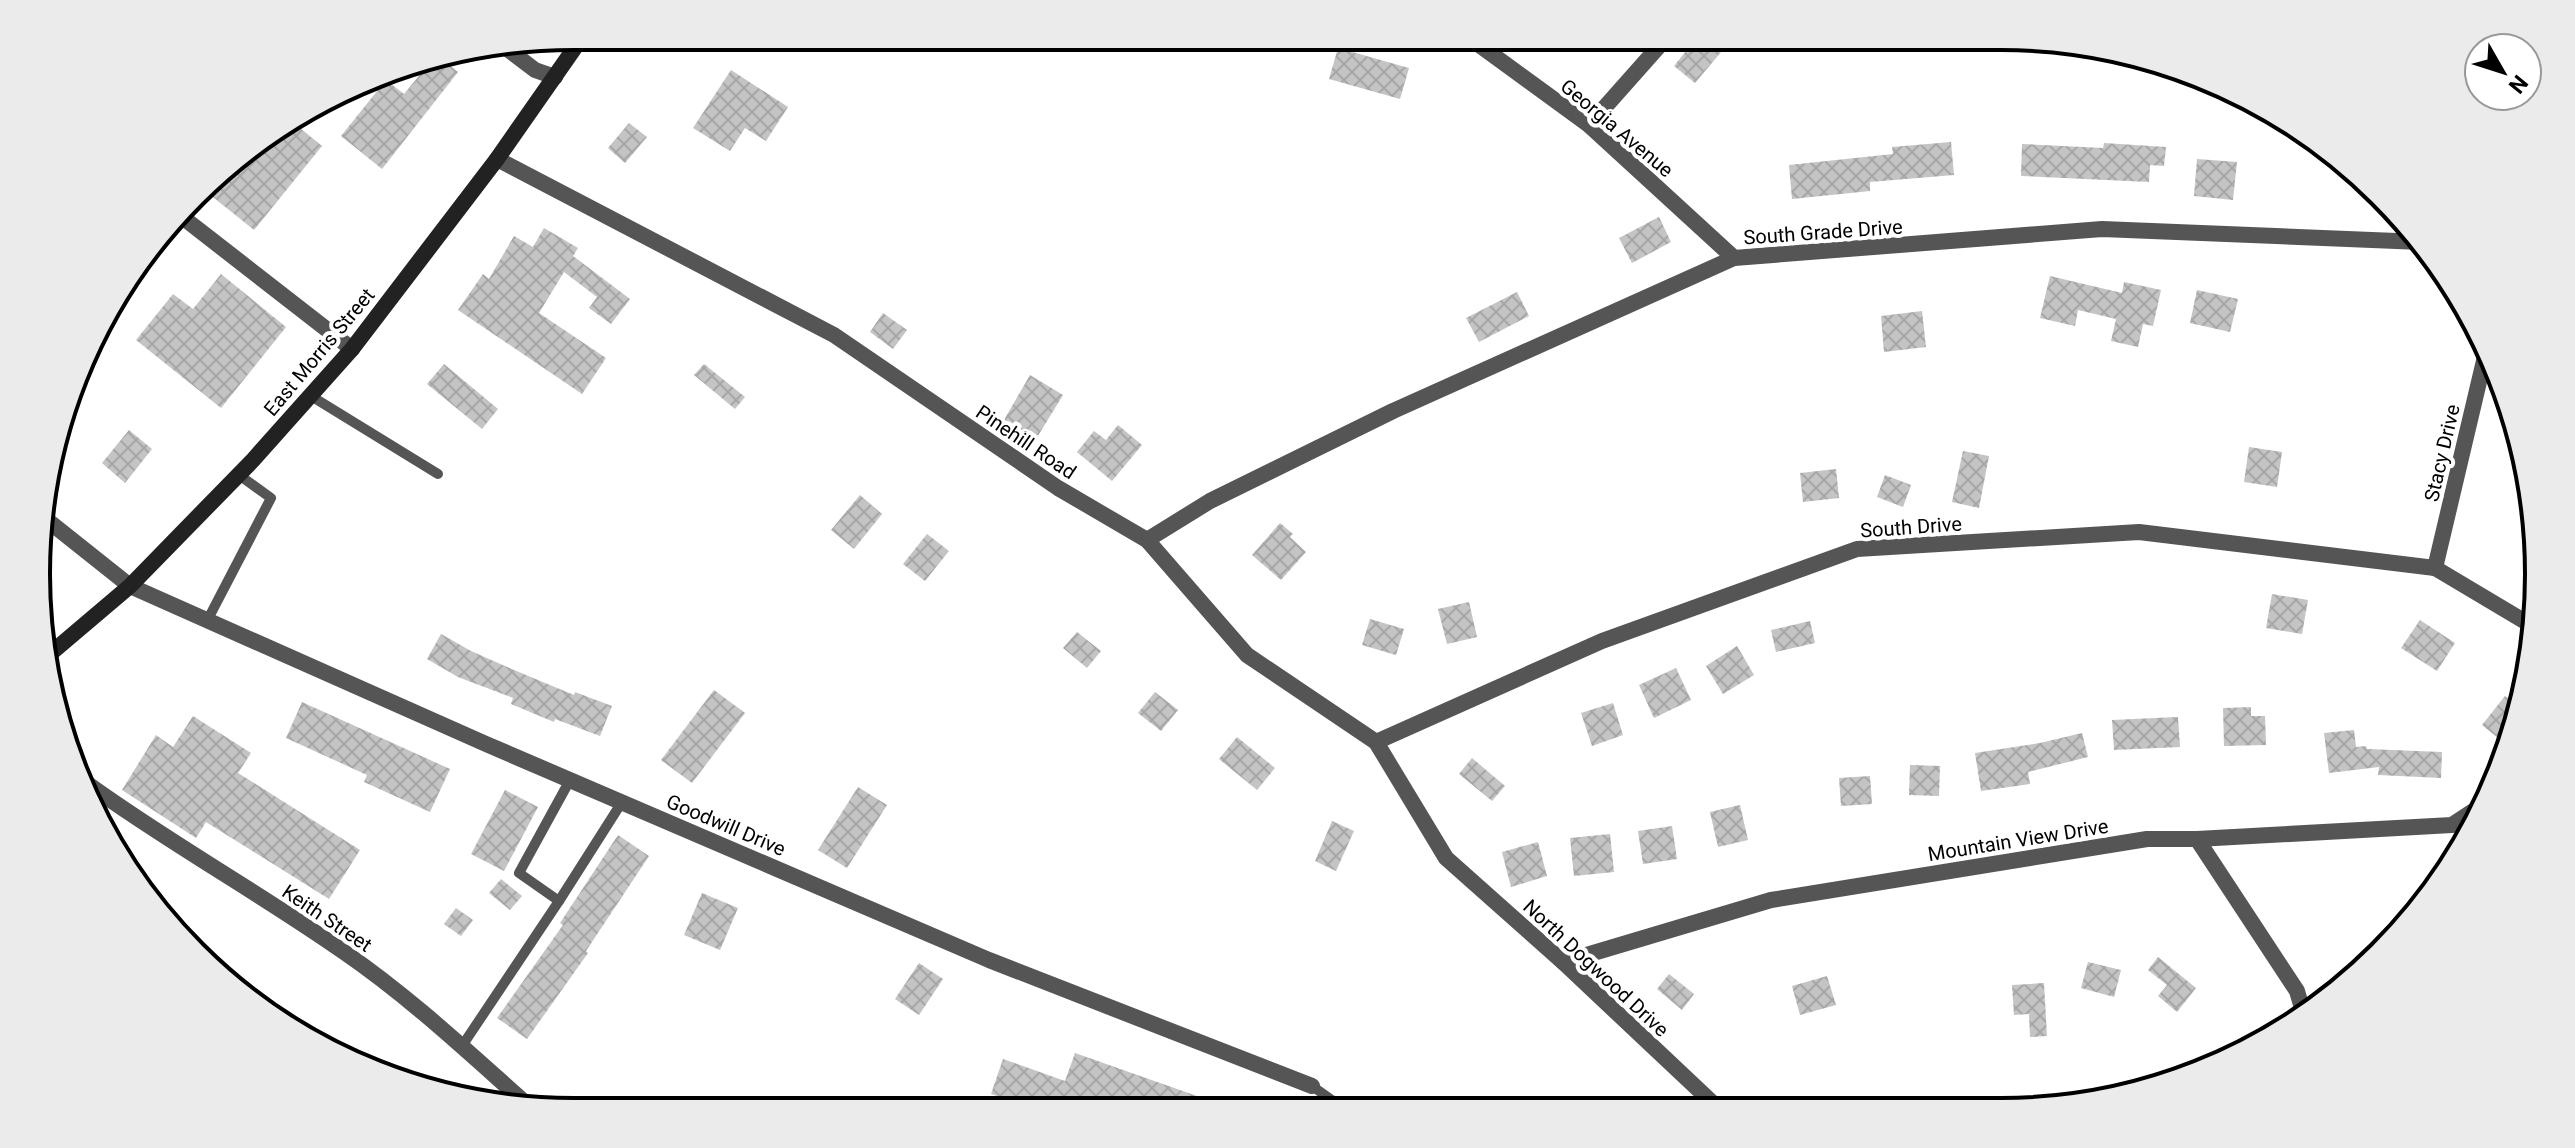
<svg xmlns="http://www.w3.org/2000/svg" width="2575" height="1148" font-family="Roboto,sans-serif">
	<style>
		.building { fill: url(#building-cross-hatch) }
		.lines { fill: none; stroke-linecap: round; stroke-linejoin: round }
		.lane { stroke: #555; stroke-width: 10 }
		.street { stroke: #555; stroke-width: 16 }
		.secondary { stroke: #222; stroke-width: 16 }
		.labels { text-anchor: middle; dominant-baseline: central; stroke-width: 8; stroke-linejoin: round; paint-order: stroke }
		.street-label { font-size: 20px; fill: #000; stroke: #fff }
		.rim { fill: none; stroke: #000; stroke-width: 4 }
	</style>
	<defs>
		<pattern id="building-cross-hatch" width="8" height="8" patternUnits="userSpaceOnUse" patternTransform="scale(2)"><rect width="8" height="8" fill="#c4c4c4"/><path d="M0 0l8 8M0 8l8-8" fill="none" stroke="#a7a7a7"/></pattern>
	</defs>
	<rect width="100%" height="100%" fill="#fff"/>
	<!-- building -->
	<g class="building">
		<polygon points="1698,36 1716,36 1727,45 1695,83 1674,66"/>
		<polygon points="1338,48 1409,68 1400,99 1329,79"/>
		<polygon points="441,58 458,72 382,169 341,136 386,80 404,94 432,60"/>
		<polygon points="731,70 788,107 766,141 745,128 730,151 693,128"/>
		<polygon points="289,119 322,146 254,230 203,189 220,169"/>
		<polygon points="629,123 647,137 625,163 608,148"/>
		<polygon points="1951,142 1954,175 1870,182 1870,191 1792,199 1789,165 1893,154 1892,147"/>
		<polygon points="2104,143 2166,147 2164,166 2150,165 2149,182 2021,176 2022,144 2103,148"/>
		<polygon points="2197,159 2237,162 2233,200 2194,196"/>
		<polygon points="1659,217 1671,242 1632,263 1619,238"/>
		<polygon points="544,228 578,248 573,256 630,299 611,324 589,308 597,297 564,272 539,313 606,358 582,394 458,310 483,274 489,279 514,236 533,247"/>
		<polygon points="221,274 286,327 221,408 136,340 173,294 193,309"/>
		<polygon points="2050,276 2122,293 2124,282 2161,290 2153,326 2143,324 2138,347 2111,341 2116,319 2078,310 2075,326 2040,318"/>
		<polygon points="2197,290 2238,299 2230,332 2190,323"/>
		<polygon points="1517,292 1529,316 1479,342 1466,318"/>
		<polygon points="1922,311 1926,347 1884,352 1881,316"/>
		<polygon points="883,313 907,330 893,349 870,332"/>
		<polygon points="444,364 498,409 482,429 427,384"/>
		<polygon points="704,364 745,397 735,409 694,375"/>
		<polygon points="1030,375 1063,395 1036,439 1004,420"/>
		<polygon points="1118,425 1142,445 1112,481 1077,452 1094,431 1106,440"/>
		<polygon points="129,430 152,449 125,483 102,463"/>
		<polygon points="2249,447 2282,452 2277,487 2244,482"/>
		<polygon points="1963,451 1989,456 1979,508 1952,502"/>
		<polygon points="1836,469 1839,498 1803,502 1800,473"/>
		<polygon points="1885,475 1911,485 1903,507 1877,497"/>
		<polygon points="860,495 882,514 854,549 831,530"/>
		<polygon points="1280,523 1293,534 1290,537 1306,552 1281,580 1252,555"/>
		<polygon points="927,534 949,551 925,581 903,564"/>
		<polygon points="2272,594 2308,600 2302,634 2266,628"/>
		<polygon points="1469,602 1477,637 1447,644 1438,609"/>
		<polygon points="1370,619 1404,629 1396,655 1362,645"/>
		<polygon points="2420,620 2455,643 2437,671 2401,648"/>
		<polygon points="1810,621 1815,643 1776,652 1771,630"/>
		<polygon points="1077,632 1101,651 1087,668 1063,648"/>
		<polygon points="441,634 471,651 514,670 574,695 575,692 612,706 600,736 555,719 554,722 511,704 513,698 458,677 427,659"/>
		<polygon points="1737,646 1754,675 1723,694 1706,666"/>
		<polygon points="1676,668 1691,700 1654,718 1639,685"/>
		<polygon points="714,690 745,713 692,783 661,760"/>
		<polygon points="1155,692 1178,710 1161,731 1138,713"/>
		<polygon points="2505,696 2520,708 2508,746 2482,725"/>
		<polygon points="302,702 450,769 430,812 364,782 367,775 286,738"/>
		<polygon points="1613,703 1623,735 1592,746 1581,713"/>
		<polygon points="2251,707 2251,716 2265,716 2266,745 2224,746 2223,708"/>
		<polygon points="193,716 251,753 238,773 360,850 329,899 206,822 196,838 122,790 156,735 173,747"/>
		<polygon points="2178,717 2180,747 2114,750 2112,720"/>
		<polygon points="2354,730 2356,747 2366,746 2367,749 2442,752 2441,778 2378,775 2379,767 2329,773 2324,733"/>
		<polygon points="2082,733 2088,757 2028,772 2030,784 1981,791 1975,753 2040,743"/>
		<polygon points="1237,737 1275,768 1257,790 1219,759"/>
		<polygon points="1472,758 1505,786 1492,801 1459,774"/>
		<polygon points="1910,765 1940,766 1939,796 1909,795"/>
		<polygon points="1870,776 1872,804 1841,806 1839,778"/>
		<polygon points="858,787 887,805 847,868 818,850"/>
		<polygon points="505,790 538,807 504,871 471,854"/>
		<polygon points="1740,805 1748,840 1718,847 1710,812"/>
		<polygon points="1332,821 1354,831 1336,871 1315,861"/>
		<polygon points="1672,826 1677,859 1643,864 1638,831"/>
		<polygon points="1610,834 1614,872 1574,876 1570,838"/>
		<polygon points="618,835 649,856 586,951 588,953 527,1039 497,1018 563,925 560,923"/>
		<polygon points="1538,842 1547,876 1511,887 1502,852"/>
		<polygon points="501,879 522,896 510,910 489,893"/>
		<polygon points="702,893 738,908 720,950 684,935"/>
		<polygon points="456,908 473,920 461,936 444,924"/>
		<polygon points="2158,957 2196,988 2177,1012 2158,996 2167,985 2148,970"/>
		<polygon points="2088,962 2121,970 2114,997 2081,988"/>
		<polygon points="919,963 943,979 919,1015 895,999"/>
		<polygon points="1669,974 1694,994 1682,1010 1657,989"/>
		<polygon points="1827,976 1836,1005 1800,1015 1792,986"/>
		<polygon points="2044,983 2047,1036 2030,1037 2029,1014 2014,1015 2012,985"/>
		<polygon points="1075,1053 1231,1108 1231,1110 1028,1111 1029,1107 991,1094 1003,1059 1065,1081"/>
	</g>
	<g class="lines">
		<!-- lane -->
		<g class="lane">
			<polyline points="311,396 438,474"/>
			<polyline points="207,621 271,498 239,475"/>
			<polyline points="570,780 519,873 559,901 622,802"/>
			<polyline points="462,1046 559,901"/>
			<polyline points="1312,1086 1346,1110"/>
		</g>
		<!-- street -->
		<g class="street">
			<polyline points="1467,36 1589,125 1734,258"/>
			<polyline points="505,47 535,70 555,77"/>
			<polyline points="1589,125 1668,36"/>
			<polyline points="497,159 834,335 1058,488 1147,540 1247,655 1376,742 1446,858 1563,962 1718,1108"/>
			<polyline points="181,216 352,349"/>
			<polyline points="42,516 130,586 486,744 989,960 1312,1086"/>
			<polyline points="1147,540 1210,501 1393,411 1734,258 2102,229 2421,242"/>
			<polyline points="2435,568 2487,348"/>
			<polyline points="1376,742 1602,641 1857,549 2139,532 2435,568 2534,627"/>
			<path d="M85,782C169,843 260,893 344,952C411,998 470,1054 531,1108"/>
			<polyline points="2197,839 2297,991 2304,1015"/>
			<polyline points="1563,962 1771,900 2147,839 2197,839 2452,825 2484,804"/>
		</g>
		<!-- secondary -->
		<polyline class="secondary" points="44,659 130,586 253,460 352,349 497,159 583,36"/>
	</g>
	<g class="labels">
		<!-- street labels -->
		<g class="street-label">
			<text transform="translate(1617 128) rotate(40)">Georgia Avenue</text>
			<text transform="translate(1823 232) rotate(-4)">South Grade Drive</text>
			<text transform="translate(319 352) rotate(-50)">East Morris Street</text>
			<text transform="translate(1026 442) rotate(34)">Pinehill Road</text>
			<text transform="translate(2442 453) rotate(-77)">Stacy Drive</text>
			<text transform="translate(1911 527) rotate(-4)">South Drive</text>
			<text transform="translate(726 825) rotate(23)">Goodwill Drive</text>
			<text transform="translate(2018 840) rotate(-9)">Mountain View Drive</text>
			<text transform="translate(327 918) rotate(34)">Keith Street</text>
			<text transform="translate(1596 968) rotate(43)">North Dogwood Drive</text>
		</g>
	</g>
	<!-- crop -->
	<path d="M0 0H2575V1148H0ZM574 50H2001A524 524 0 0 1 2525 574V574A524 524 0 0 1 2001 1098H574A524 524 0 0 1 50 574V574A524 524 0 0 1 574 50Z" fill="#ebebeb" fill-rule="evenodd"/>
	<path class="rim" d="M574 50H2001A524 524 0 0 1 2525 574V574A524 524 0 0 1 2001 1098H574A524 524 0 0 1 50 574V574A524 524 0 0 1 574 50Z"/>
	<!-- north arrow -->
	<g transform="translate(2503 72) rotate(129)"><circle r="38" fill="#ffffff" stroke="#999999" stroke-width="2"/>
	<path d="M0-6L14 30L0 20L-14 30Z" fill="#000000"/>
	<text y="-12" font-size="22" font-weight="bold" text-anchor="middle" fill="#000000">N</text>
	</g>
</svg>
